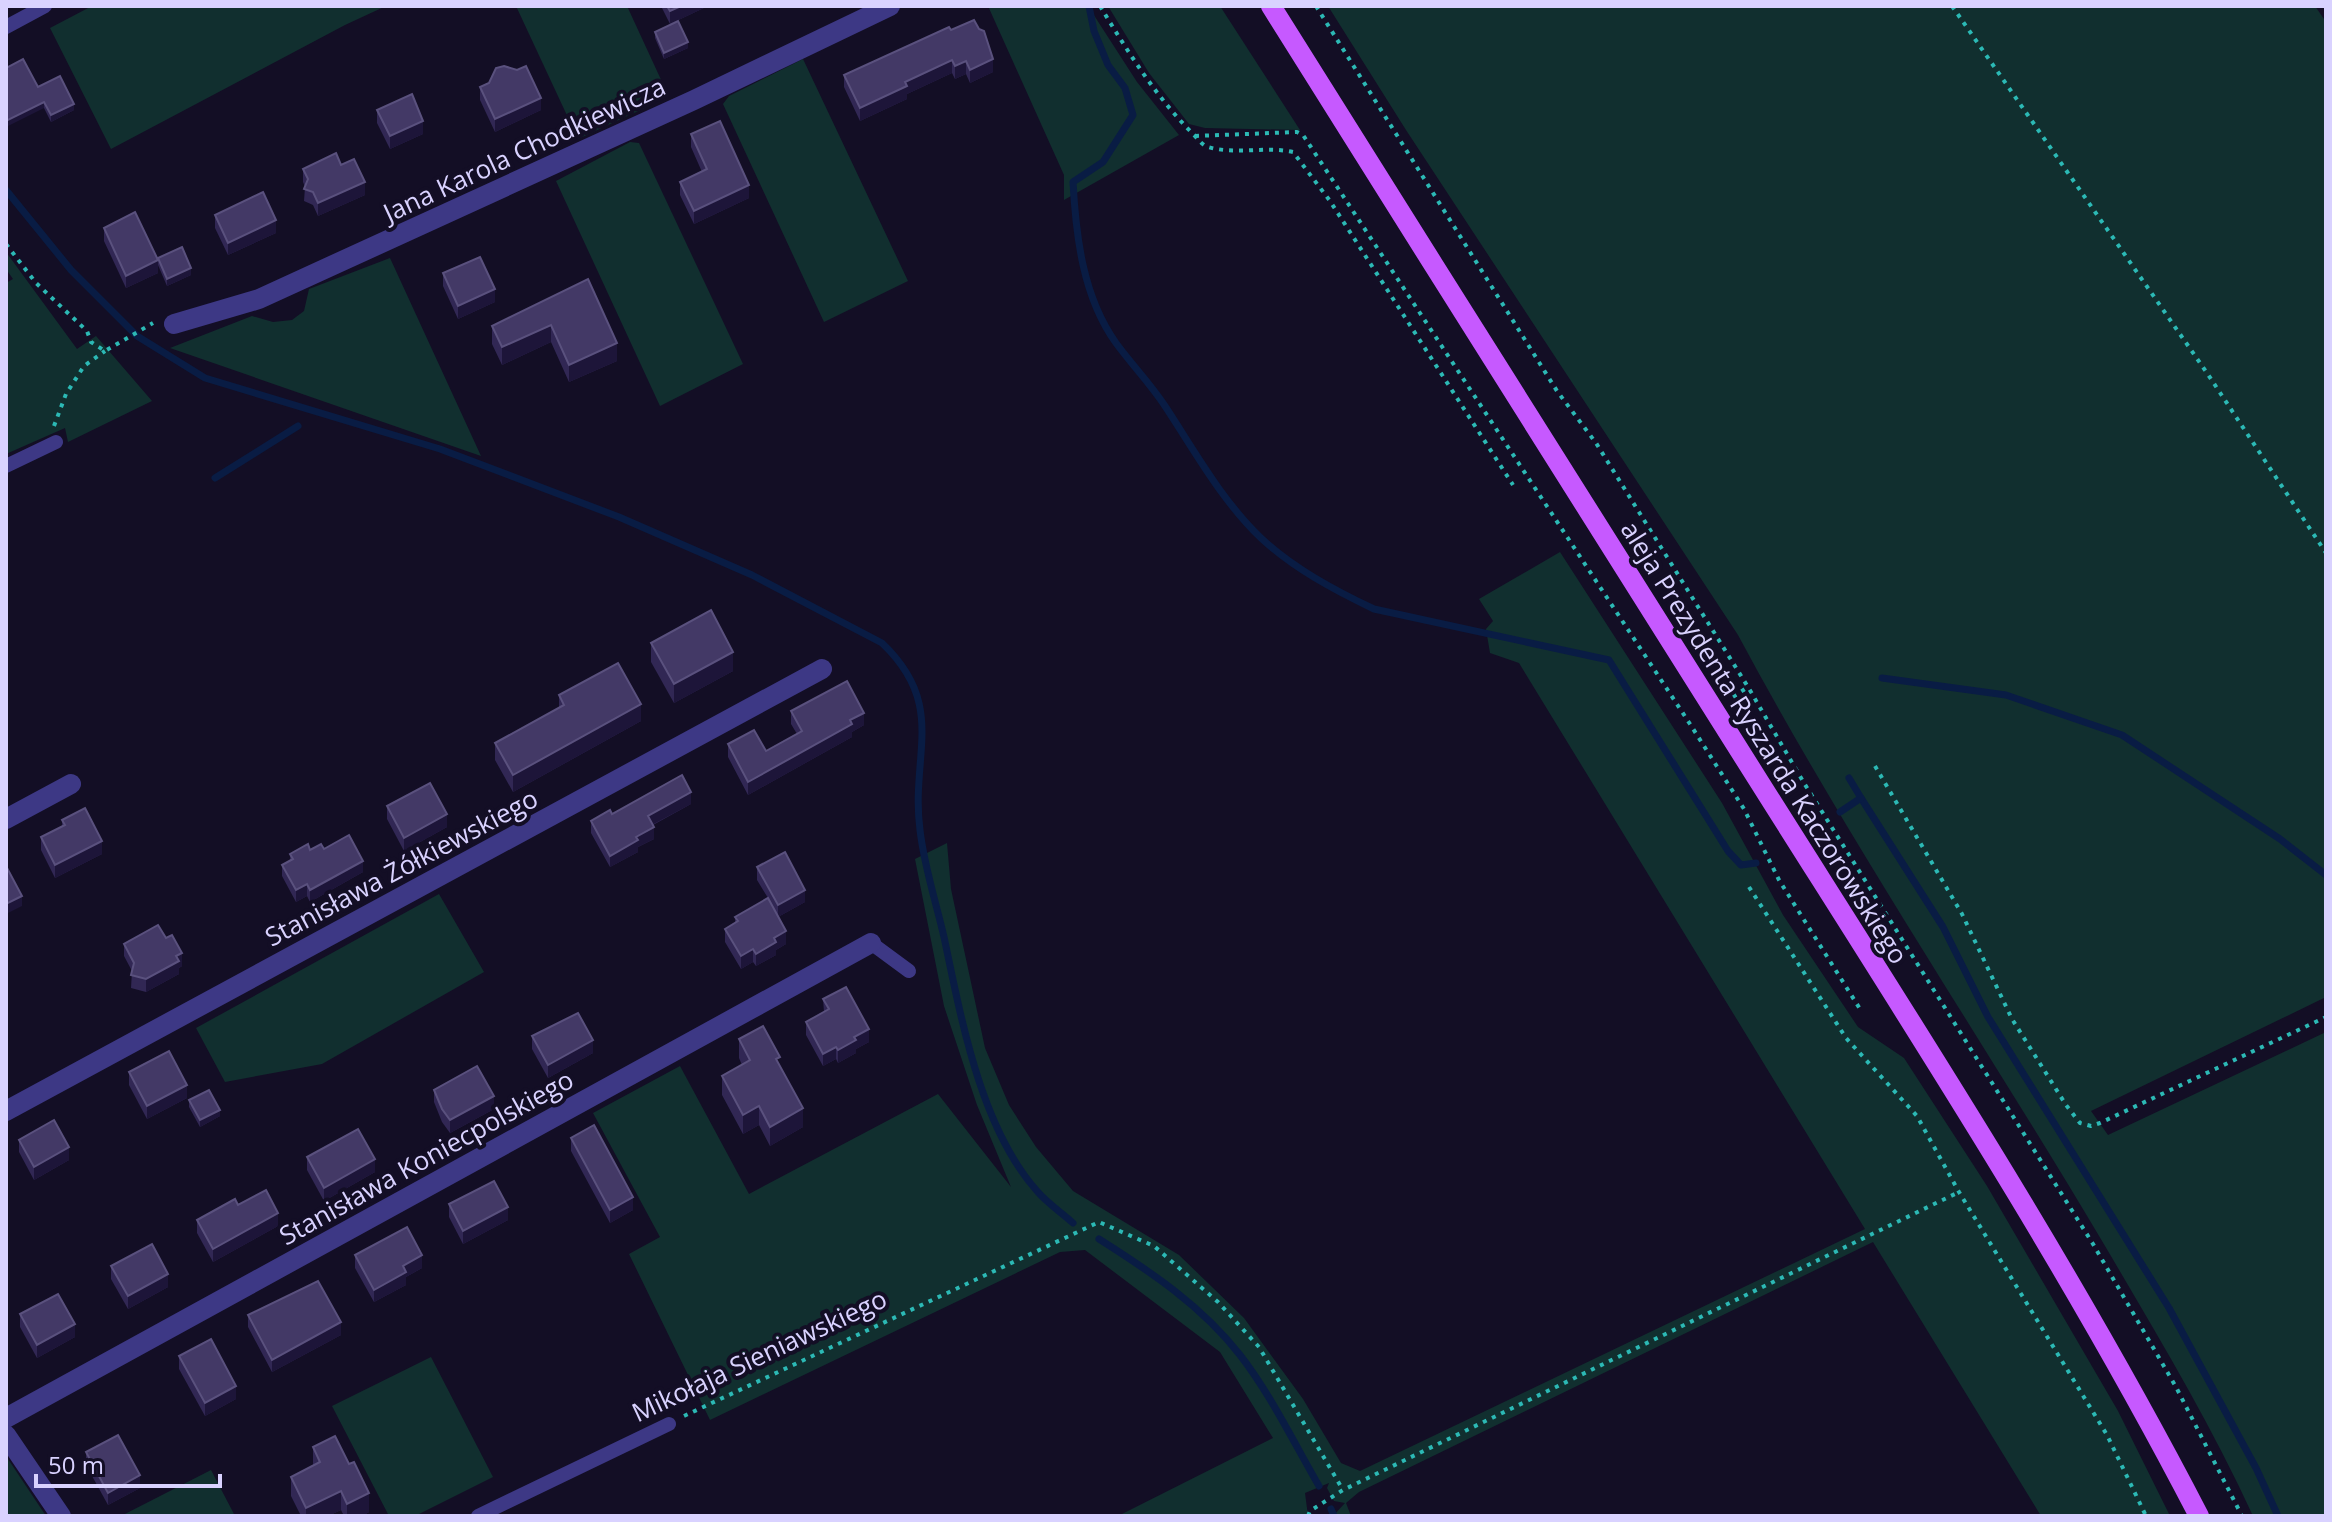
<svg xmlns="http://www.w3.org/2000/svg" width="2332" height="1522" font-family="'Open Sans',sans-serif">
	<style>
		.green { fill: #112f2f }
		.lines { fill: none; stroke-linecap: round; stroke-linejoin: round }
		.stream { stroke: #091c44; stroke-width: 7 }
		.path { stroke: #2cb9b5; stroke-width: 4; stroke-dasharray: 4 6; stroke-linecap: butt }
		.lane { stroke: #3d3885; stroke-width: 14 }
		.street { stroke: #3d3885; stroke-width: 20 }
		.primary { stroke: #c659ff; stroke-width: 20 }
		.wall { fill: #312754 }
		.shaded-wall { fill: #1d1539 }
		.building { fill: #433966; stroke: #5a517e; stroke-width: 2 }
		.labels { text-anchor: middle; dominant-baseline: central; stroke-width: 8; stroke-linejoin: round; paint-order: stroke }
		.street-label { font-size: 26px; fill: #d9d2ff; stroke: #130e25 }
	</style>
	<rect width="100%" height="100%" fill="#130e25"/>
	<!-- green -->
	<g class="green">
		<polygon points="92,6 386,6 345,25 111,149 50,28"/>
		<polygon points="516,6 627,6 663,84 649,106 578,139"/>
		<polygon points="988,6 1088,6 1137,82 1179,135 1064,200 1064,175"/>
		<polygon points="1108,6 1220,6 1300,130 1205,128 1189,124 1149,73"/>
		<path d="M1328,6H2315L2326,22V997L2091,1111L2108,1135L2326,1032V1516H2253C2211,1424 2159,1338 2108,1251C1986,1045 1851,846 1738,635L1406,130Z"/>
		<polygon points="803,59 908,281 824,322 723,104 729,96"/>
		<polygon points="630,142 639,143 743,364 660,406 556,181"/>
		<polygon points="6,252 77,349 96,336 152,401 68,442 65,428 6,454 6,283 13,279 6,269"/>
		<polygon points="390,258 481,456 170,348 252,316 273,322 292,320 304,311 309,289"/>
		<polygon points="1560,552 1722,803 1783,915 1858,1027 1904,1058 1987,1186 2118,1411 2170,1516 2041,1516 1873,1242 1359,1492 1346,1503 1351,1516 1333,1516 1345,1503 1334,1501 1327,1488 1329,1483 1305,1493 1308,1516 1118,1516 1273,1438 1220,1352 1085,1250 1060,1252 710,1420 629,1254 660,1237 593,1113 680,1066 749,1194 938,1094 1011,1187 977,1105 944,1006 915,859 947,843 951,889 985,1048 1009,1105 1036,1147 1073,1191 1179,1255 1244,1318 1303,1399 1341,1463 1360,1471 1865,1229 1519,663 1490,653 1486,629 1493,621 1479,599"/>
		<polygon points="439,894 484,972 322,1064 225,1082 196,1028"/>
		<polygon points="431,1357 493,1477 415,1516 389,1516 332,1406"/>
		<polygon points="6,1456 46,1516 6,1516"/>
		<polygon points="211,1470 235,1516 121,1516"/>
	</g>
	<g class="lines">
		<!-- stream -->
		<g class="stream">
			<path d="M1089,6L1094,31L1108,65L1125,88L1133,115L1103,162L1073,182C1076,237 1083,297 1116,343C1132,365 1150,383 1165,406C1194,450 1222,501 1261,538C1293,568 1334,590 1374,609L1609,660L1728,851L1741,865L1756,863"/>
			<path d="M6,190L71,270L137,336L205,378L440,449L619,517L752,575L882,643C948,706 910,755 920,830C924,866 936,902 944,937C961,1017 980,1127 1037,1191C1047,1203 1061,1212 1073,1223"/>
			<polyline points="215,478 298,426"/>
			<polyline points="1882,678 2006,695 2122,735 2280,839 2326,875"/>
			<polyline points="1861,798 1943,927 1988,1017 2169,1308 2256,1468 2278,1516"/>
			<polyline points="1840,812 1861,798 1849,778"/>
			<path d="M1099,1239C1151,1272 1202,1306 1240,1355C1271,1395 1294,1443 1319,1486"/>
			<polyline points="1331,1509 1334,1516"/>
		</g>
		<!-- path -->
		<g class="path">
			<path d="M1100,6C1128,52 1156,97 1194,135C1199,140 1202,145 1208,147C1235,155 1265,146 1293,152L1330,201L1513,485"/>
			<polyline points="1316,6 1557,391 1596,443 1748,687 1804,783 2093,1244 2176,1387 2242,1516"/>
			<polyline points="1952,6 2207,373 2326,553"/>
			<polyline points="1195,136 1297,132 1303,135 1690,724 1744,809 1779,880 1860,1009"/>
			<polyline points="6,244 36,283 87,331 91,342 105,351 153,323"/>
			<polyline points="54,426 66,394 84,366 105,351"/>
			<polyline points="1733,697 1748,687"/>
			<polyline points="1875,766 1962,914 2012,1019 2066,1105 2080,1123 2091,1126 2100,1123 2326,1017"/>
			<polyline points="1749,887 1846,1038 1917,1116 1959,1192 2107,1435 2146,1516"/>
			<polyline points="684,1416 1099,1222 1154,1246 1218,1302 1259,1347 1343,1490"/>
			<polyline points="1308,1516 1310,1511 1343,1490 1959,1192"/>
		</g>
		<!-- lane -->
		<g class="lane">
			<polyline points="6,27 45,6"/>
			<polyline points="6,466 56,442"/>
			<polyline points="871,943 909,971"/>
			<polyline points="478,1516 669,1424"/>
		</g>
		<!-- street -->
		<g class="street">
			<polyline points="174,324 259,299 694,100 890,6"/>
			<polyline points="6,819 71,784"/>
			<polyline points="6,1111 822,669"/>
			<polyline points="6,1418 871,943"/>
			<polyline points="6,1435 61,1516"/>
		</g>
		<!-- primary -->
		<path class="primary" d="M1271,6C1434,265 1596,525 1760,783C1912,1024 2068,1263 2199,1516"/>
	</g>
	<!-- wall -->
	<g class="wall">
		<polygon points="661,6 708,6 670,24"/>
		<polygon points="951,30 993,72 970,83 966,74 955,79 952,73 907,94 907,99 860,121 844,87 844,75"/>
		<polygon points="655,32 688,48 664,59 655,38"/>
		<polygon points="489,83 541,110 495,132 480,100 480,87"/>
		<polygon points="38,87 74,110 51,122 44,108"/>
		<polygon points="377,110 423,134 390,149 377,123"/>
		<polygon points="691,134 749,198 694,224 680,195 680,182 702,172 691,147"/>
		<polygon points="341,165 365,195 318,216 313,205 304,201 305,187 303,182 303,169"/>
		<polygon points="215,215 276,233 228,255 215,228"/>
		<polygon points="104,228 158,273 126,288 104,241"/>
		<polygon points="158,258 191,275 167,286 158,265"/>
		<polygon points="443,273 495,302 458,319 443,286"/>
		<polygon points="588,279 617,361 569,382 551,342 502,365 492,344 492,326"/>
		<polygon points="651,643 733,671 674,703 651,662"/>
		<polygon points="559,695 641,721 513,792 495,760 495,743 559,708"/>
		<polygon points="791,711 864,725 852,732 852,737 748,795 728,757 728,744 766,751 797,734 791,724"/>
		<polygon points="691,804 653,825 654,839 638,847 638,852 610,867 591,833 591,821 612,814"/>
		<polygon points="387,806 447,827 404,851 387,819"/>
		<polygon points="62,820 102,854 55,878 41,850 41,837 62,826"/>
		<polygon points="324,849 363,872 310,902 307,896 296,902 282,876 282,865 290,861 290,854 310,850"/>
		<polygon points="757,867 805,902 778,917 786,944 776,950 776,955 756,966 753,962 741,969 725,942 725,929 735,923 735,917 768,898 757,880"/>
		<polygon points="124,944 182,966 179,968 179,974 146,992 131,988 132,971 124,956"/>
		<polygon points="823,999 869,1042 856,1049 856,1053 838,1063 836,1059 823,1066 806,1035 806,1022 824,1012"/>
		<polygon points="532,1036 593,1053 548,1078 532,1049"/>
		<polygon points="739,1039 780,1066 803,1127 770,1146 759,1125 743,1134 722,1095 722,1076 742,1065 739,1058"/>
		<polygon points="129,1072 187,1098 147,1119 129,1085"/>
		<polygon points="434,1090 494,1109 450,1133 442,1122 434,1102"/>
		<polygon points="189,1100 220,1116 200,1127 189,1107"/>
		<polygon points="571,1138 633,1210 610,1223 571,1151"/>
		<polygon points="19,1140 69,1160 34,1180 19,1152"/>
		<polygon points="307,1157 375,1172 324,1201 307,1170"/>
		<polygon points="449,1204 508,1220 463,1244 449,1217"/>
		<polygon points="238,1205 278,1226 213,1262 197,1233 197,1220"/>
		<polygon points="355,1255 422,1268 406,1277 406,1285 374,1302 355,1268"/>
		<polygon points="111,1266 168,1287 128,1309 111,1279"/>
		<polygon points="20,1314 75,1337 37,1358 20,1327"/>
		<polygon points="248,1315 341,1335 272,1372 248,1327"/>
		<polygon points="179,1356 236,1399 205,1416 179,1369"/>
		<polygon points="313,1447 369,1512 362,1516 344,1516 341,1510 328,1516 301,1516 291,1496 291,1477 313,1465"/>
		<polygon points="86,1452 140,1488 108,1505 86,1465"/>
	</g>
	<!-- shaded-wall -->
	<g class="shaded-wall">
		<polygon points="681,6 708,6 670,24 670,11"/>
		<polygon points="688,42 688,48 664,59 664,53"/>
		<polygon points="993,59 993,72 970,83 970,70"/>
		<polygon points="952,60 952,73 907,94 907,99 860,121 860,108 905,82"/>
		<polygon points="966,61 966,74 955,79 955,66"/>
		<polygon points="541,98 541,110 495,132 495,119"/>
		<polygon points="44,102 44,108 6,127 6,121"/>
		<polygon points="74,104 74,110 51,122 51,115"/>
		<polygon points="423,121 423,134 390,149 390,136"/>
		<polygon points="365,182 365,195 318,216 318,203"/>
		<polygon points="749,185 749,198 694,224 694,211"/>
		<polygon points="276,220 276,233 228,255 228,243"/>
		<polygon points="158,260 158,273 126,288 126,276"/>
		<polygon points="191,268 191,275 167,286 167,279"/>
		<polygon points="495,289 495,302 458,319 458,306"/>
		<polygon points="551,325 551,342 502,365 502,347"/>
		<polygon points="617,343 617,361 569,382 569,365"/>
		<polygon points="733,652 733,671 674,703 674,684"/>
		<polygon points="641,704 641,721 513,792 513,775"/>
		<polygon points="864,713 864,725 852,732 852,737 748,795 748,782"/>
		<polygon points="691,792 691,804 648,827 648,816"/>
		<polygon points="447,814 447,827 404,851 404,838"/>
		<polygon points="654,827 654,839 638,847 638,852 610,867 610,856 636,837"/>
		<polygon points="102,841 102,854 55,878 55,865"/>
		<polygon points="363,861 363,872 310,902 310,890"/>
		<polygon points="307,884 307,896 296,902 296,890"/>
		<polygon points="805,890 805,902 778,917 778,905"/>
		<polygon points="22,896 22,906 6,914 6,904"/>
		<polygon points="786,931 786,944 776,950 776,955 756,966 756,954 774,938"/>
		<polygon points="753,949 753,962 741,969 741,956"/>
		<polygon points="182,953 182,966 179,968 179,974 146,992 146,979"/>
		<polygon points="869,1029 869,1042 856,1049 856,1053 838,1063 838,1050 854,1037"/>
		<polygon points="593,1040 593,1053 548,1078 548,1065"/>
		<polygon points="836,1047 836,1059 823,1066 823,1054"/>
		<polygon points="187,1085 187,1098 147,1119 147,1106"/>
		<polygon points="494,1096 494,1109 450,1133 450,1120"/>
		<polygon points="759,1106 759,1125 743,1134 743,1115"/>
		<polygon points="803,1108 803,1127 770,1146 770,1127"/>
		<polygon points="220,1110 220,1116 200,1127 200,1120"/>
		<polygon points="69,1147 69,1160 34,1180 34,1167"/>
		<polygon points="375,1159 375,1172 324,1201 324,1188"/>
		<polygon points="633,1197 633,1210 610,1223 610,1210"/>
		<polygon points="508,1207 508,1220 463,1244 463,1231"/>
		<polygon points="278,1213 278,1226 213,1262 213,1249"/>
		<polygon points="422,1255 422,1268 406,1277 406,1285 374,1302 374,1290 403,1266"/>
		<polygon points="168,1274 168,1287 128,1309 128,1296"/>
		<polygon points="341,1322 341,1335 272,1372 272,1360"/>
		<polygon points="75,1324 75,1337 37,1358 37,1345"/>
		<polygon points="236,1386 236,1399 205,1416 205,1403"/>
		<polygon points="140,1475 140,1488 108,1505 108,1493"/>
		<polygon points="341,1491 341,1510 328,1516 306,1516 306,1508"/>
		<polygon points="369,1493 369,1512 362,1516 347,1516 347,1504"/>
	</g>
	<!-- building -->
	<g class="building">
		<polygon points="667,6 681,6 670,11"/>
		<polygon points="974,20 979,29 984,31 993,59 970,70 966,61 955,66 952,60 905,82 907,86 860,108 844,75 949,27 951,30"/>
		<polygon points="678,21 688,42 664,53 655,32"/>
		<polygon points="23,59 38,87 60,76 74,104 51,115 44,102 6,121 6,68"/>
		<polygon points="504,66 517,70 526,66 541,98 495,119 480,87 489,83 496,68"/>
		<polygon points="412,94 423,121 390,136 377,110"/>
		<polygon points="720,121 749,185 694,211 680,182 707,169 691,134"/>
		<polygon points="336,153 341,165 354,159 365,182 318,203 313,192 304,189 308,179 303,169"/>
		<polygon points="263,192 276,220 228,243 215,215"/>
		<polygon points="135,212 158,260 126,276 104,228"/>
		<polygon points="182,247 191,268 167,279 158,258"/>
		<polygon points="480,257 495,289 458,306 443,273"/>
		<polygon points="588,279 617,343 569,365 551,325 502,347 492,326"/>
		<polygon points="711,610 733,652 674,684 651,643"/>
		<polygon points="618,663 641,704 513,775 495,743 564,705 559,695"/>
		<polygon points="847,681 864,713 850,720 852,724 748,782 728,744 754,730 766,751 802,731 791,711"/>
		<polygon points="682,775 691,792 648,816 654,827 636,837 638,840 610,856 591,821 610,810 612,814"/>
		<polygon points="430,783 447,814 404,838 387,806"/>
		<polygon points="85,808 102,841 55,865 41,837 65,825 62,820"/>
		<polygon points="349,835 363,861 310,890 307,884 296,890 282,865 293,859 290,854 308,844 310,850 321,844 324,849"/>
		<polygon points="785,852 805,890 778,905 757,867"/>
		<polygon points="6,866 22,896 6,904"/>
		<polygon points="768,898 786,931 774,938 776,942 756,954 753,949 741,956 725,929 738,921 735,917"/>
		<polygon points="158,925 166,938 172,935 182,953 176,956 179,961 146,979 131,975 134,963 124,944"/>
		<polygon points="846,987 869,1029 854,1037 856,1040 838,1050 836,1047 823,1054 806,1022 829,1009 823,999"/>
		<polygon points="578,1013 593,1040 548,1065 532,1036"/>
		<polygon points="763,1026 780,1057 776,1059 803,1108 770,1127 759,1106 743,1115 722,1076 750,1060 739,1039"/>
		<polygon points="169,1051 187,1085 147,1106 129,1072"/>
		<polygon points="477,1066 494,1096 450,1120 442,1109 434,1090"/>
		<polygon points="209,1090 220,1110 200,1120 189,1100"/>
		<polygon points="54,1120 69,1147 34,1167 19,1140"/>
		<polygon points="594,1125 633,1197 610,1210 571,1138"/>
		<polygon points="358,1129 375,1159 324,1188 307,1157"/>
		<polygon points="494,1181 508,1207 463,1231 449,1204"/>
		<polygon points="266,1190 278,1213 213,1249 197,1220 235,1199 238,1205"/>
		<polygon points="407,1227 422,1255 403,1266 406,1272 374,1290 355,1255"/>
		<polygon points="152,1244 168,1274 128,1296 111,1266"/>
		<polygon points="318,1281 341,1322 272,1360 248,1315"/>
		<polygon points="58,1294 75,1324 37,1345 20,1314"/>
		<polygon points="211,1339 236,1386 205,1403 179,1356"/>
		<polygon points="118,1435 140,1475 108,1493 86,1452"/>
		<polygon points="335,1436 349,1464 354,1462 369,1493 347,1504 341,1491 306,1508 291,1477 320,1462 313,1447"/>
	</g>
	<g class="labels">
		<!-- street labels -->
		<g class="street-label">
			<text transform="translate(524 149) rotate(-25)">Jana Karola Chodkiewicza</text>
			<text transform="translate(1765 742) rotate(58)">aleja Prezydenta Ryszarda Kaczorowskiego</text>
			<text transform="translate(401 867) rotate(-28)">Stanisława Żółkiewskiego</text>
			<text transform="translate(426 1157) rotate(-29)">Stanisława Koniecpolskiego</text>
			<text transform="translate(759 1355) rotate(-25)">Mikołaja Sieniawskiego</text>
		</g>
	</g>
	<!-- border -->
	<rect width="2332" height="1522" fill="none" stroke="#d9d2ff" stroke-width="16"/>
	<!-- scale -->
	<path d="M36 1474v12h184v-12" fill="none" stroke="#d9d2ff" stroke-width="4"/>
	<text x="48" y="1474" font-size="24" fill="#d9d2ff" stroke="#130e25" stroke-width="6" paint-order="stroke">50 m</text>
</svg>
